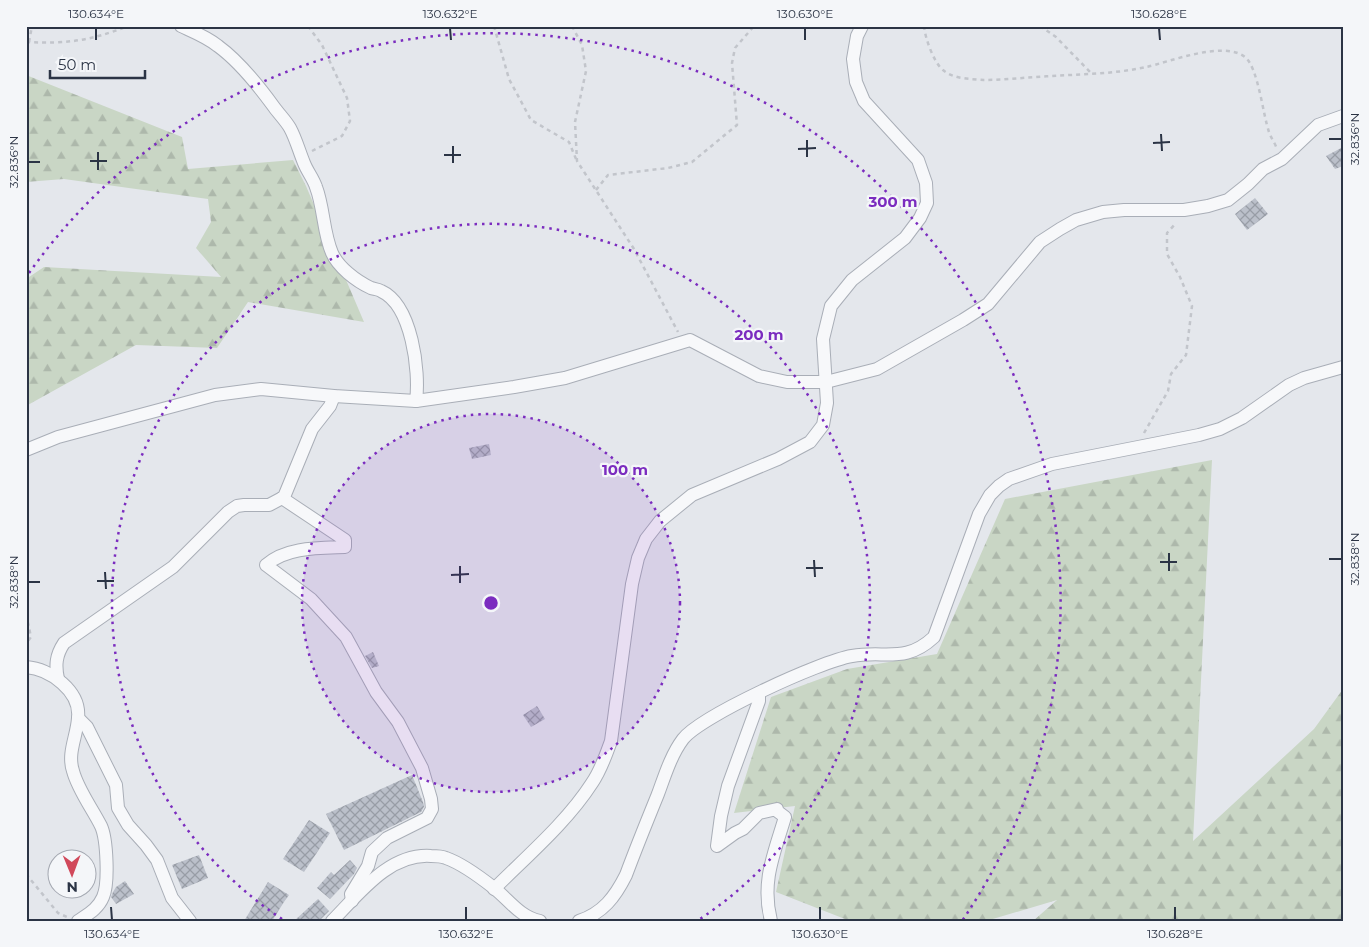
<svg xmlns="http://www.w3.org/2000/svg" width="1369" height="947" font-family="Montserrat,sans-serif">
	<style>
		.forest { fill: url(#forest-firs) }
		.building { fill: url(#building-cross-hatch) }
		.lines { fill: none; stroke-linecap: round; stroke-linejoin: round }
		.street-casing { stroke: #a9aeb7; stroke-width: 14 }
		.path { stroke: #c2c5cb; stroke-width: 2.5; stroke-dasharray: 4 4; stroke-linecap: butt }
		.street { stroke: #f7f8fa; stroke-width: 12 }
		.ticks { fill: none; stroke: #2b3445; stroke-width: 2 }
		.ring { fill: none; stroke: #7b2cbf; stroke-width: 2.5; stroke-dasharray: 2.5 5 }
		.centre { fill: #7b2cbf; stroke: #f4f6f9; stroke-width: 2.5 }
		.ring-label { font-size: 15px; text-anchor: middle; font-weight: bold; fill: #7b2cbf; stroke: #f4f6f9; stroke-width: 4.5; stroke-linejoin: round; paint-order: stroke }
		.neatline { fill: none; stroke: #2b3445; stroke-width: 2 }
		.ticks-label { font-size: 12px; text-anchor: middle; fill: #2b3445 }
	</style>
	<defs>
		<pattern id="forest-firs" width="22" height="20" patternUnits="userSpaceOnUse" patternTransform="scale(1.25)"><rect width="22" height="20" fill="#c9d6c5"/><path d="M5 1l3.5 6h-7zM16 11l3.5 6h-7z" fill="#adb8ab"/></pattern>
		<pattern id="building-cross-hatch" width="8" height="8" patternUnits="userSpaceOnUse" patternTransform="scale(1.25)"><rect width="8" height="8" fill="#bbc0ca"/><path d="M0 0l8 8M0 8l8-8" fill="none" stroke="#989da6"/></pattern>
	</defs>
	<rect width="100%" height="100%" fill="#e4e7ec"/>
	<!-- forest -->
	<g class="forest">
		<polygon points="26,75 182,137 188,169 293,160 306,186 364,322 248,302 217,348 136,345 26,406 26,279 44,267 221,277 196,248 211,222 208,199 64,179 26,182"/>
		<polygon points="1212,460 1193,841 1314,729 1343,689 1343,921 1033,921 1057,900 986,921 850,921 776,892 795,806 734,813 771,697 847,669 937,654 1005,499"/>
	</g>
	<!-- building -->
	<g class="building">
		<polygon points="1343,147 1343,166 1335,169 1326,156"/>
		<polygon points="1255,198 1268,214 1247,230 1235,214"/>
		<polygon points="489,444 491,455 472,459 469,448"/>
		<polygon points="373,652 379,666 372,668 365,656"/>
		<polygon points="537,706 545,719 531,727 523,715"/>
		<polygon points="412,775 423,802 424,807 421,812 344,850 326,814"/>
		<polygon points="309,820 330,833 304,872 283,859"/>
		<polygon points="199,855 208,878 182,889 172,865"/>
		<polygon points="350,860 357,868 354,874 330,899 317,888 331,872 334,875"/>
		<polygon points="125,881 134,894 116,904 111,897 113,892 116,887"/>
		<polygon points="268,882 289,895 284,902 272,921 244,921"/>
		<polygon points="318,899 329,911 319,921 294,921"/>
	</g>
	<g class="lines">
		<!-- street casing -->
		<g class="street-casing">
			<g id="street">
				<path d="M181,26C194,32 207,37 218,46C240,62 258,85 274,107C279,114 286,121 290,128C296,139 299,151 304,163C307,171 313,178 316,187C324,208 323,232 332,253C338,267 356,281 371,288C374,289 378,289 381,291C412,305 420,371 416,401"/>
				<polyline points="26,450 58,437 215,395 261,389 334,396 416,401 514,387 565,378 690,340 759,376 787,382 826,382 877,369 963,320 988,304 1040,242 1060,229 1076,220 1103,212 1124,210 1184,210 1208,206 1228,200 1248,184 1263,169 1282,159 1318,125 1343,116"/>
				<path d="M282,498L345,540V547C319,548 286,547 266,565L311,599L346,637L376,692L398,722L422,768L431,799L432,809L427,818L387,838L372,852L368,866L351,894L352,901"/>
				<path d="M26,667C50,669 81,691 78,718C77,736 67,753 73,771C78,790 92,808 101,826C107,839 109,884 103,897C98,909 88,914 78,921"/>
				<path d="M58,679C55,665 56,655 64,643L173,567L228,512L237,506L244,505H269L284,497L312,429L330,406L334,396"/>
				<path d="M759,693V701L728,786L721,816L717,846L735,833L743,829L759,813L777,809V811L785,817C774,854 761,882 771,921"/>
				<polyline points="78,718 87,727 116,785 118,808 128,825 146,845 157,860 172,898 190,921"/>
				<path d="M494,889C527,856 567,822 592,783C601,770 606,755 611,741L632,584L638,558L646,539L660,521L692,495L778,459L810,442L823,425L827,403L823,339L831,306L852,280L905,238L920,218L927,203L926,183L918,160L864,101L856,82L853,59L857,36L862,26"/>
				<path d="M332,921C359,894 389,853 431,856C436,856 441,856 446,858C463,864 480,877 494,888C509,900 520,917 540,921"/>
				<path d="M579,921C603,913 615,897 626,875C636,848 647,821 658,794C665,775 671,755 683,739C701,716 821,661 852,656C885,650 905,664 934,637L979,514L990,495L999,486L1009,479L1052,464L1199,435L1220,429L1242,418L1289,385L1304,378L1343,367"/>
			</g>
		</g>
		<!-- path -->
		<g class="path">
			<polyline points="308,26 322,45 347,98 350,121 342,136 312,151"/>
			<polyline points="494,26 509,79 531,120 569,142 576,159"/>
			<polyline points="572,26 582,45 586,71 575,122 577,161 634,249 678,332"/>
			<path d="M924,26C925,38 934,63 943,70C953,79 971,79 984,80C1006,80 1029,77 1052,76C1083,74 1115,74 1146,67C1170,62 1223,40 1245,57C1258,67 1263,115 1269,132C1271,138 1275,143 1277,149"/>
			<polyline points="1040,26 1056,37 1091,73"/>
			<path d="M26,42C66,44 90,41 128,26"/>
			<polyline points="29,42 32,26"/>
			<polyline points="596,190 608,175 668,168 692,162 737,125 732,63 735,48 754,26"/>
			<polyline points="1144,433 1168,391 1171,374 1186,355 1192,306 1180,277 1167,254 1167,233 1176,223"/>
			<polyline points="26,614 31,637 26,644"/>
			<polyline points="26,874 58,913 67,917"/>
		</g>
		<!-- street -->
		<use href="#street" class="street"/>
	</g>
	<!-- ticks -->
	<path class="ticks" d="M96,28V40M450,28L451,40M805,28V40M1159,28L1160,40M1161,134L1162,151M1329,139H1342M807,140V157M1153,143L1170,142M453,146V163M798,149L816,148M98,152V170M444,155H461M90,161H107M28,162H40M1169,553V571M1329,559H1342M814,560L815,577M1160,562H1177M460,566V583M806,568H823M105,572L106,589M451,575L469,574M97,581H114M28,582H40M111,907L112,920M466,907V920M820,907V920M1175,907V920"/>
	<!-- distance rings -->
	<circle cx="491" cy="603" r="189" fill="#7b2cbf" fill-opacity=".12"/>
	<g class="ring">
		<circle cx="491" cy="603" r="189"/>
		<path d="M282 919A379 379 0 1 1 700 919"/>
		<path d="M29 273A568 568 0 0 1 962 921"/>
	</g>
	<circle cx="491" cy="603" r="8" class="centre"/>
	<g class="ring-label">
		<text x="893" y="207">300 m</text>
		<text x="759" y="340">200 m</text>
		<text x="625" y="475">100 m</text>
	</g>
	<!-- border -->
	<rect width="1369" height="947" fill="none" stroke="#f4f6f9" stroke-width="55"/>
	<!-- north arrow -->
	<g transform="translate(72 874) rotate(179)"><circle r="24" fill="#f4f6f9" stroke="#a4a8b1"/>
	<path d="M0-4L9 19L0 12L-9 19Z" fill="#d1495b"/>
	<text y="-8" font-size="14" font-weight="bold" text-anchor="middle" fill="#2b3445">N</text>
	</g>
	<!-- scale -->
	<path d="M50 70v8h95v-8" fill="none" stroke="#2b3445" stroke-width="2.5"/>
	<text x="58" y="70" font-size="15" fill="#2b3445" stroke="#f4f6f9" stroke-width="4" paint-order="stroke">50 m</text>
	<rect x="28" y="28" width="1314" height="892" class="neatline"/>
	<g class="ticks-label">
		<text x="96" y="18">130.634°E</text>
		<text x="450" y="18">130.632°E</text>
		<text x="805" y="18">130.630°E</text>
		<text x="1159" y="18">130.628°E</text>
		<text transform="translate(1355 139) rotate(-90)" y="4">32.836°N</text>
		<text transform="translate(14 162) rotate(-90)" y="4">32.836°N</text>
		<text transform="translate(1355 559) rotate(-90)" y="4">32.838°N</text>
		<text transform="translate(14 582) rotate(-90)" y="4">32.838°N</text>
		<text x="112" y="938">130.634°E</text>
		<text x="466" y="938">130.632°E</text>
		<text x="820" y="938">130.630°E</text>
		<text x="1175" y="938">130.628°E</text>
	</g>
</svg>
